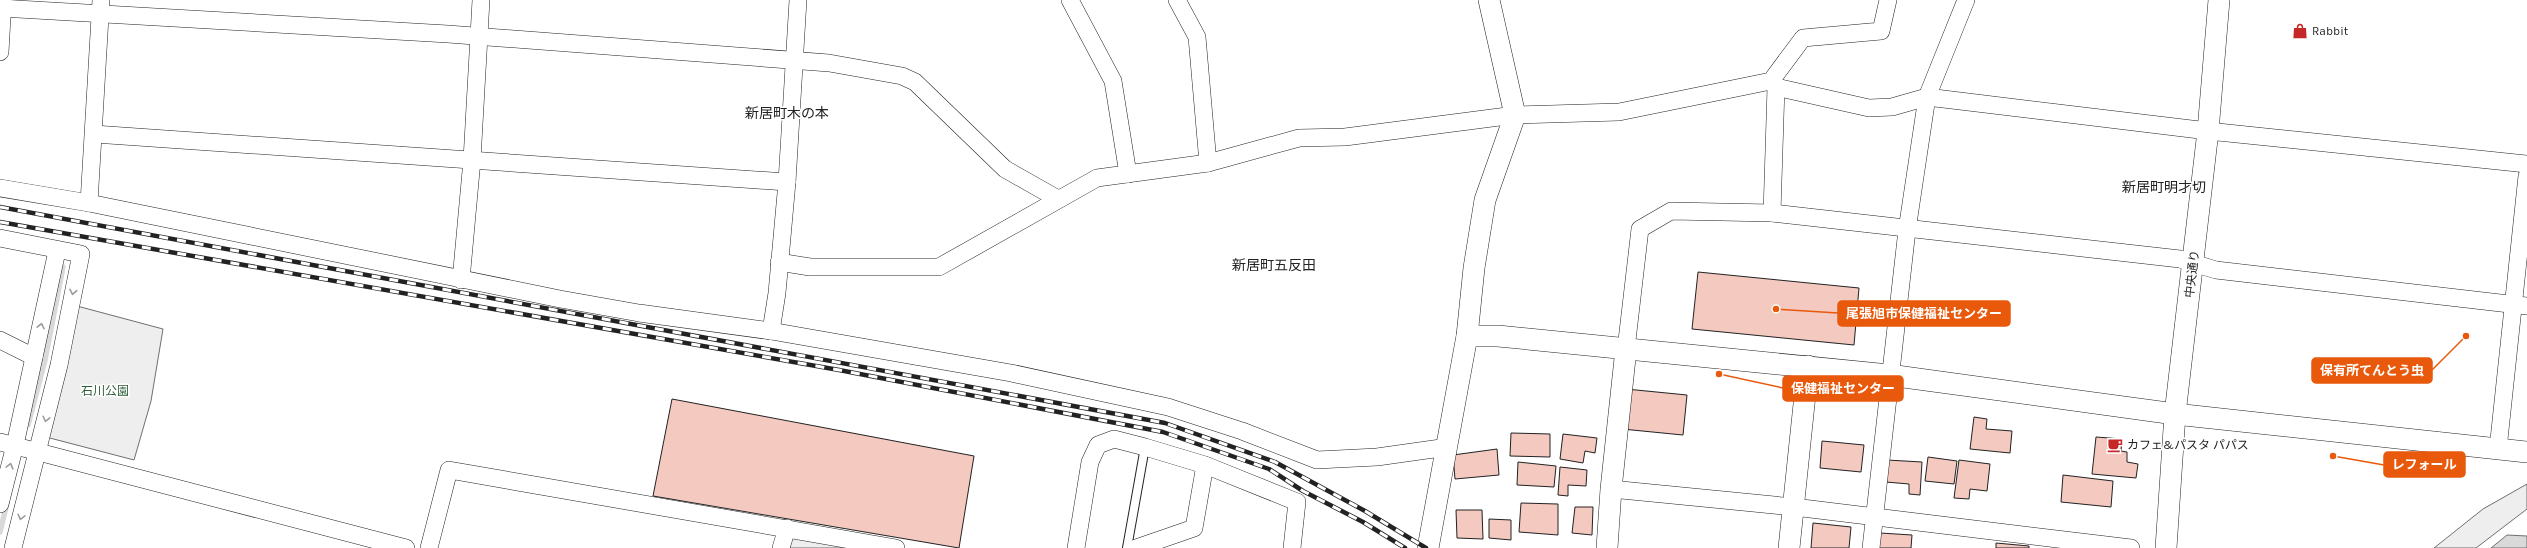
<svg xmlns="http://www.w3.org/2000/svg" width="2527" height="548" font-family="Karla,'Noto Sans JP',sans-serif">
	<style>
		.green { fill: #eee; stroke: #6f6f6f }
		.water { fill: #d9d9d9; stroke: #6f6f6f }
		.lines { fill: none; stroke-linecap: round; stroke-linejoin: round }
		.stream { stroke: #d9d9d9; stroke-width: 5.5 }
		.building { fill: #f3c9c0; stroke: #222 }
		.service-casing { stroke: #222; stroke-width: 10 }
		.minor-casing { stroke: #222; stroke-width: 18 }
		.tertiary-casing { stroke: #222; stroke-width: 22 }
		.service { stroke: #fff; stroke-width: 8 }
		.minor { stroke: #fff; stroke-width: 17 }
		.tertiary { stroke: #fff; stroke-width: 21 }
		.rail-casing { stroke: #222; stroke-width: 4.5 }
		.rail { stroke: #fff; stroke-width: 3; stroke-dasharray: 9; stroke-linecap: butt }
		.oneway { stroke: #9c9c9c }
		.labels { text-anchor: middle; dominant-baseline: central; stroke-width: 3; stroke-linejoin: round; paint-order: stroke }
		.poi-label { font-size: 12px; fill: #222; stroke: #fff; text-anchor: start }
		.street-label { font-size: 12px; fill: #222; stroke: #fff }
		.park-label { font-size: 12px; fill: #2f5e38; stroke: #fff }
		.quarter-label { font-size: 14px; fill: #222; stroke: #fff }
		.leader { fill: none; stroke: #e8590c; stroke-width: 1.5 }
		.callout-dot { fill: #e8590c; stroke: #fff; stroke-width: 1.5 }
		.callout { fill: #e8590c; stroke: #e8590c; stroke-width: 1.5 }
		.callout-label { font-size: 13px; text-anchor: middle; font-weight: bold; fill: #fff }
	</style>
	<rect width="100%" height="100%" fill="#fff"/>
	<!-- green -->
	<g class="green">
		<polygon points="77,306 163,329 151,401 134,460 46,437"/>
		<polygon points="2527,484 2527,509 2476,548 2434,548 2483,509"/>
		<polygon points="787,535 855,548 784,548"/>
	</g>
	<!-- water -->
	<polygon class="water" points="2507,535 2527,536 2527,548 2491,548"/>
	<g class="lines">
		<!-- stream -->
		<g class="stream">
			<polyline points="28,425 45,360 63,267"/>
			<polyline points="0,532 7,503"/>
		</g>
	</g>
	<!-- building -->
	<g class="building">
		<polygon points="1698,272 1859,288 1854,345 1692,329"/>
		<polygon points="1626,389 1687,395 1683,435 1622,429"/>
		<polygon points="672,399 974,456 959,548 653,496"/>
		<polygon points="1974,417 1987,419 1986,429 2012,431 2010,453 1970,449"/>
		<polygon points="1511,433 1550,434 1550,457 1510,456"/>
		<polygon points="1563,434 1597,438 1595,453 1585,451 1583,463 1560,459"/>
		<polygon points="2096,437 2122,439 2121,451 2127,452 2127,462 2138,464 2136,478 2092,474"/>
		<polygon points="1822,441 1864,445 1861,472 1820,468"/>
		<polygon points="1497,449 1499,475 1455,479 1453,455"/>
		<polygon points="1928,457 1957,461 1954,484 1925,481"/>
		<polygon points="1887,460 1922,462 1920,495 1909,494 1909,484 1886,482"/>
		<polygon points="1959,460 1990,464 1987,491 1970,489 1969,499 1954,498"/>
		<polygon points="1518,462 1556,466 1554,487 1517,485"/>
		<polygon points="1560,467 1587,470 1586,486 1568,485 1568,496 1558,495"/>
		<polygon points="2063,475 2113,481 2111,507 2061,502"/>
		<polygon points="1521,503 1558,504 1558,535 1519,532"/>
		<polygon points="1575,507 1593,507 1592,535 1572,533"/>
		<polygon points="1456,510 1482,510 1483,539 1457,538"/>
		<polygon points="1489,519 1511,520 1511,540 1489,538"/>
		<polygon points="1813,523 1851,527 1849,548 1811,548"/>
		<polygon points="1880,533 1912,535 1911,548 1879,548"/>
		<polygon points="1996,543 2029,546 2029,548 1996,548"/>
	</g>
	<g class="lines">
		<!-- service casing -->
		<g class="service-casing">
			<polyline id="service" points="1127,548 1145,447"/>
		</g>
		<!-- minor casing -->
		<g class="minor-casing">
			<g id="minor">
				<polyline points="1070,0 1113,81 1128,174"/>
				<polyline points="1177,0 1197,37 1208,163"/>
				<polyline points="0,8 448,34 829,63 902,76 915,82 1005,169 1058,199"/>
				<polyline points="0,52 3,0"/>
				<polyline points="1771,81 1776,87 1772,213"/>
				<polyline points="1776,87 1869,108 1892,107 1927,97 2208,131 2527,164"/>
				<polyline points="94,134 787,182"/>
				<polyline points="0,188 89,203 560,299 639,313 771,331 1011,373 1168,407 1242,431 1317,460 1377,457 1448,447"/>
				<polyline points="89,203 101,0"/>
				<polyline points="0,238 81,254 59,365 13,548"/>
				<polyline points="779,262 810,267 939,267 1097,178 1208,163 1299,138 1345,137 1515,115 1619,112 1771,81 1803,38 1881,31 1888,0"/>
				<polyline points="461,280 472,160 481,0"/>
				<polyline points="771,331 777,293 787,182 798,0"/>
				<polyline points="0,340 34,357"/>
				<polyline points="1626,349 1640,229 1671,211 1772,213 2180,259 2216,270 2527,306"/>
				<polyline points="0,442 406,548"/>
				<polyline points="2498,449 2527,176"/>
				<polyline points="1611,489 1794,507 2131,548"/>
				<polyline points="0,504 15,445 57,251"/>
				<polyline points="429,548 449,470 896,548"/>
				<polyline points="781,548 787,528"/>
				<polyline points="1076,548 1090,462 1098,445 1114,439 1145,447 1205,465 1297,502 1292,548"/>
				<polyline points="1136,548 1194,528 1205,465"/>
				<polyline points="1871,548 1907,230 1927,97 1966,0"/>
			</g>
		</g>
		<!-- tertiary casing -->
		<g class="tertiary-casing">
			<g id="tertiary">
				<polyline points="1467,336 1498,336 1889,375 2175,414 2527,452"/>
				<polyline points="1428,548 1467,336 1474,268 1485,200 1515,115 1489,0"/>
				<polyline points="1607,548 1611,489 1626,349"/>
				<polyline points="1789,548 1808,366"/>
				<polyline points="2166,548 2175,414 2208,131 2219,0"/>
			</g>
		</g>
		<!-- service -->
		<use href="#service" class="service"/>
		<!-- minor -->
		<use href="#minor" class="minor"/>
		<!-- tertiary -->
		<use href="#tertiary" class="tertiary"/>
		<!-- rail casing -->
		<g class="rail-casing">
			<g id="rail">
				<polyline points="0,207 1165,423 1275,462 1365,511 1426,548"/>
				<polyline points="0,222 839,370 1163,432 1269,469 1303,491 1363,522 1405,548"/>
			</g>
		</g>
		<!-- rail -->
		<use href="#rail" class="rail"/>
	</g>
	<!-- one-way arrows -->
	<defs><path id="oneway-chevron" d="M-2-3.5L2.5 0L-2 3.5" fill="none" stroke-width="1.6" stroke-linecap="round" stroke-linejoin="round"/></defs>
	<g class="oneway">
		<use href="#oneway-chevron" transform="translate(73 292) rotate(101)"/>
		<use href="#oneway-chevron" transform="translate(41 326) rotate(-78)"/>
		<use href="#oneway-chevron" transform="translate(46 419) rotate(104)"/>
		<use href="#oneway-chevron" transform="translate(10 466) rotate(-75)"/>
		<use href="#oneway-chevron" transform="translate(21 517) rotate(104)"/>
	</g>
	<!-- icons -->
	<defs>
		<g id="shop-bare" transform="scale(1.2)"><path d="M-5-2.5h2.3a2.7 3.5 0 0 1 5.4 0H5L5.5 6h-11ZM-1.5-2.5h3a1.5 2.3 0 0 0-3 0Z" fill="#c62828" stroke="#fff" stroke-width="2.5" paint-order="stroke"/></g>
		<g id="cafe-bare" transform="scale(1.2)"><path d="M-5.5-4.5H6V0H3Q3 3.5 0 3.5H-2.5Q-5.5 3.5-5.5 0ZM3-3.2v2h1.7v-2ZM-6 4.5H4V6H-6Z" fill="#c62828" stroke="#fff" stroke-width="2.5" paint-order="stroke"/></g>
	</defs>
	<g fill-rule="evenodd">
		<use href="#shop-bare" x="2300" y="31"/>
		<use href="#cafe-bare" x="2115" y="445"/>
	</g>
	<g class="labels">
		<!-- poi labels -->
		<g class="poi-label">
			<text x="2312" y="31">Rabbit</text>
			<text x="2127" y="445">カフェ&amp;パスタ パパス</text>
		</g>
		<!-- street labels -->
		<g class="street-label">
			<text transform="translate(2192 274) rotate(-83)">中央通り</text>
		</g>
		<!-- park labels -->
		<g class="park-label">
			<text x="105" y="391">石川公園</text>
		</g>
		<!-- quarter labels -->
		<g class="quarter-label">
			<text x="787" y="113">新居町木の本</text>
			<text x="2164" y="187">新居町明才切</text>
			<text x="1274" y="265">新居町五反田</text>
		</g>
	</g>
	<!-- callouts -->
	<path class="leader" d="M1776 309L1838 313M2466 336L2432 370M1719 374L1783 388M2333 456L2384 465"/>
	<g class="callout-dot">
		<circle cx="1776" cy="309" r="4"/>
		<circle cx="2466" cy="336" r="4"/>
		<circle cx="1719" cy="374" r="4"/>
		<circle cx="2333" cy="456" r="4"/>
	</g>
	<g class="callout">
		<rect x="1838" y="301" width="172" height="25" rx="4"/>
		<rect x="2312" y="358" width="120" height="25" rx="4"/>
		<rect x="1783" y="376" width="120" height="25" rx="4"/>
		<rect x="2384" y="452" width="81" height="25" rx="4"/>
	</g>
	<g class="callout-label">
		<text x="1924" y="318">尾張旭市保健福祉センター</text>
		<text x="2372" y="375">保有所てんとう虫</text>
		<text x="1843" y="393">保健福祉センター</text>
		<text x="2424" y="469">レフォール</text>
	</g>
</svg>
